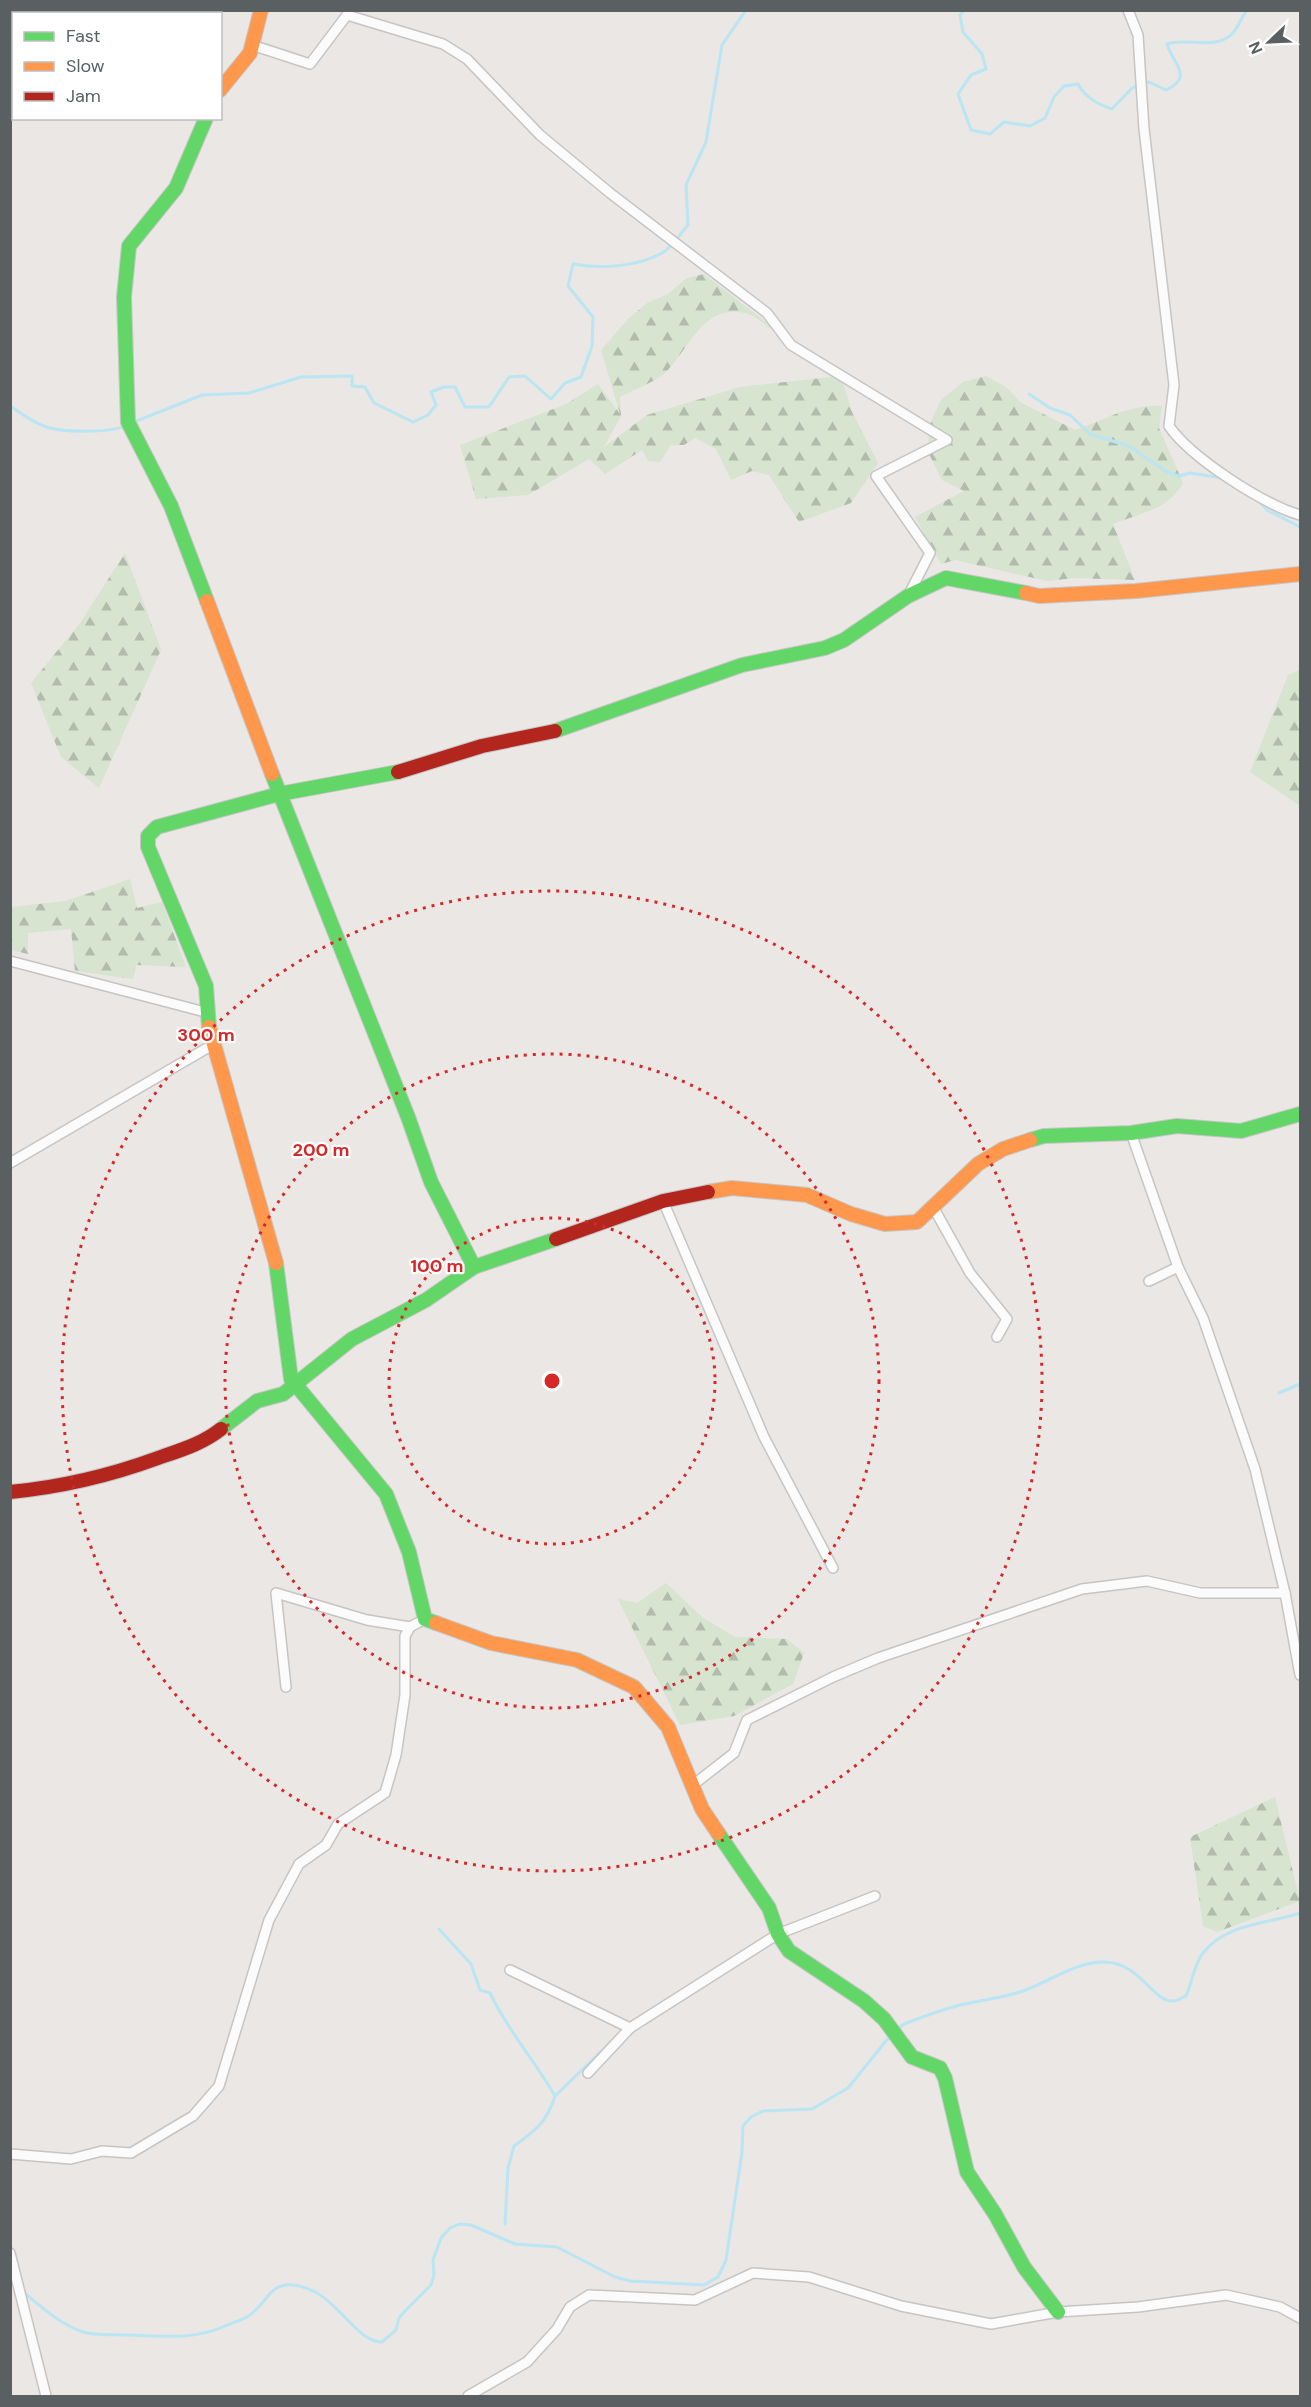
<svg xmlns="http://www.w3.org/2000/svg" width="1311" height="2407" font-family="'DM Sans',sans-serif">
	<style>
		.forest { fill: url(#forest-firs) }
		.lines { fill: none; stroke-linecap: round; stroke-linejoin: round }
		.stream { stroke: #bae5f2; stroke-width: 3 }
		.street-casing { stroke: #c6c5c4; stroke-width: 12 }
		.fast-casing { stroke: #c6c6c6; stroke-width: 16 }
		.slow-casing { stroke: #c6c6c6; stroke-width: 16 }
		.jam-casing { stroke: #c6c6c6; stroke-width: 16 }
		.street { stroke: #fcfbfb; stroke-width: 9 }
		.fast { stroke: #63d668; stroke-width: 14 }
		.slow { stroke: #ff974d; stroke-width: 14 }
		.jam { stroke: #b3261e; stroke-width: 14 }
		.ring { fill: none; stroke: #d62828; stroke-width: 3; stroke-dasharray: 3 6 }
		.centre { fill: #d62828; stroke: #fff; stroke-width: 3 }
		.ring-label { font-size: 18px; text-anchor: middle; font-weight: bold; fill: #d62828; stroke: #fff; stroke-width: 4.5; stroke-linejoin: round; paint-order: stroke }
	</style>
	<defs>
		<pattern id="forest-firs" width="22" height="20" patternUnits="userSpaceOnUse" patternTransform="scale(1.5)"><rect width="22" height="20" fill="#d7e4d0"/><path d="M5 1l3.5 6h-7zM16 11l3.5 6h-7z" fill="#b1bcac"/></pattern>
	</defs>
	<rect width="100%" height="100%" fill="#eae7e4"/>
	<!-- forest -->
	<g class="forest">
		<path d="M704,274L780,333C766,328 758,316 745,313C702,304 689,350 665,373C652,384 634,389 620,397L621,416L604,447L647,415L740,387L841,376L852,412L878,463L851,503L799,522L769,475L752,471L731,480L716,449L695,438L684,445H671L660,462L648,461L642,450L605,474L589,459L528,495L476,499L460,445L566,404L598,384L620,414L601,350L629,318L647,303L668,294L687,278Z"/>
		<path d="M986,376L1006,387L1020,402L1075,430C1105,420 1129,404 1162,406L1159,428L1183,483C1168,510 1140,513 1113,524L1135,580L1074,578L1047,581L955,560L941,564L915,517L964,491L942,480L928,452L929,426L941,400L963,382Z"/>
		<polygon points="125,553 161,650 99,788 61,757 31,683 80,623"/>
		<polygon points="1300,670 1300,806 1250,772 1288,675"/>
		<polygon points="130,879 137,908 162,902 186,967 136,965 133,979 75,971 71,929 28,933 28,954 11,950 11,907 66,901"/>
		<polygon points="666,1583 702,1617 735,1637 787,1639 804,1653 793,1684 734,1716 680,1725 618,1599 637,1603"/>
		<polygon points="1275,1797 1300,1901 1217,1932 1203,1926 1190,1837"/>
	</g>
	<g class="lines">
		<!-- stream -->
		<g class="stream">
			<path d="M964,10L960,15L963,32L982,54L986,69L971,75L958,94L971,130L990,134L1004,122L1030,126L1045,118L1054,97L1064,86L1078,84C1086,98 1097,104 1112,109L1132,88L1149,82L1166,90C1195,77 1172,63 1167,44C1187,37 1214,51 1232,34C1238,28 1241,18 1247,10"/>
			<polyline points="1029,394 1050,408 1070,415 1090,434 1129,446 1167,472 1179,476 1190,473 1222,478"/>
			<path d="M10,406C21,413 32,422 44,426C61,433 109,433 125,426"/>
			<path d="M134,422L202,395L249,393L301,377L352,376V386L365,387L374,403L413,422L428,415L436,405L431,392L444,387H455L465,407H489L509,377L525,376L551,399L565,383L581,377L592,346L593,317L568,286L573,264C601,269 637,267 662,253C672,248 681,233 688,225L686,185L706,142L722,45L746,10"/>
			<polyline points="1258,500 1267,510 1300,527"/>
			<polyline points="1279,1393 1300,1384"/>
			<path d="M439,1929L471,1964L480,1990L490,1993C508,2031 535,2061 555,2096C547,2122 536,2130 514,2146L508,2168L505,2224"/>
			<path d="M898,2029L904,2024C922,2017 941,2010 960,2005C981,2000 1003,1998 1023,1991C1050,1982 1073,1962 1105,1962C1141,1963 1153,2003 1174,2001C1177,2001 1183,1997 1186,1996C1192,1983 1194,1964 1203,1953C1226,1923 1268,1924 1300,1913"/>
			<polyline points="555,2096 612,2041"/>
			<path d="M22,2291C39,2305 61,2325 83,2332C98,2336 112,2334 128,2335C167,2336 193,2341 230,2324C237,2321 246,2319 251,2314C267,2303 270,2282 293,2285C336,2289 353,2342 382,2342L396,2330L399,2318L406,2310L431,2285L434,2275L433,2260L441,2238L450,2228L459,2224L471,2225L515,2244L557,2247L615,2277L631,2281L704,2285L718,2277L726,2260L742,2152L743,2126L751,2117L763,2111L812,2109L848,2088L890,2036"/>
		</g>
		<!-- street casing -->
		<g class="street-casing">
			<g id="street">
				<path d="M1128,10L1138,35L1144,129L1174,385L1169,426C1191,458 1263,504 1300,515"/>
				<polyline points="252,45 310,64 347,15 443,44 467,59 540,135 610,193 767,313 791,345 947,440 876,476 930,553 908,596"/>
				<polyline points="10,961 209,1013"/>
				<polyline points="10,1163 214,1044"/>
				<polyline points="663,1201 764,1437 833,1568"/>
				<polyline points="932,1205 970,1273 1007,1319 997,1337"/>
				<polyline points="1149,1281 1178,1267"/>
				<polyline points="1285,1593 1300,1675"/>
				<polyline points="286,1687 276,1593 367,1620 410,1627"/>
				<polyline points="693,1785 734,1753 747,1720 833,1677 878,1658 1082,1589 1147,1581 1200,1593 1285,1593 1255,1469 1203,1318 1178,1267 1131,1133"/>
				<polyline points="510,1970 630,2028"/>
				<polyline points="588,2073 630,2028 778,1934 875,1896"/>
				<polyline points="10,2154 71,2159 102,2151 131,2153 193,2116 219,2086 269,1920 299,1864 326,1845 338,1824 385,1793 396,1755 405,1695 405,1636 410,1627 425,1619"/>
				<polyline points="10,2253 46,2396"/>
				<polyline points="468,2396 527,2362 557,2329 570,2307 589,2295 695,2300 753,2273 809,2277 901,2306 991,2324 1058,2312 1138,2307 1226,2295 1280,2307 1300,2318"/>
			</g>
		</g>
		<!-- fast casing -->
		<g class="fast-casing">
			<g id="fast">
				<polyline points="206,118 176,188 129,246 124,297 128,422 171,506 207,601"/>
				<polyline points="555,731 742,665 825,648 844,640 908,596 946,578 1026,593"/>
				<polyline points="272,774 408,1117 431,1182 474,1267"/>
				<polyline points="209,1027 206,986 148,847 148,836 157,827 279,794 398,772"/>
				<polyline points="1030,1140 1044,1136 1131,1133 1177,1126 1241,1131 1300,1114"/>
				<polyline points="276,1263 291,1379 386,1494 409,1552 425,1619 436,1623"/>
				<polyline points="221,1429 257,1401 283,1394 352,1339 426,1300 474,1267 556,1239"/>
				<polyline points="718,1833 769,1908 778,1934 789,1951 864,2001 884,2019 912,2057 940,2068 945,2078 967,2172 995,2214 1024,2267 1058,2312"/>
			</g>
		</g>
		<!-- slow casing -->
		<g class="slow-casing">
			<g id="slow">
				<polyline points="220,90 250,53 261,10"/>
				<polyline points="1026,593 1039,596 1136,591 1300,574"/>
				<polyline points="207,601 272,774"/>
				<polyline points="209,1027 276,1263"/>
				<polyline points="708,1192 732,1188 807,1195 851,1214 885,1224 917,1222 978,1164 1003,1149 1030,1140"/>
				<polyline points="436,1623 491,1643 577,1660 634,1687 668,1727 702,1809 718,1833"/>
			</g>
		</g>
		<!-- jam casing -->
		<g class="jam-casing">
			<g id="jam">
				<polyline points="398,772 482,746 555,731"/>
				<polyline points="556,1239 663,1201 708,1192"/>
				<path d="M10,1492C62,1487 109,1476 158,1458C181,1450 202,1444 221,1429"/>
			</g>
		</g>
		<!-- street -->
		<use href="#street" class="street"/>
		<!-- fast -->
		<use href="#fast" class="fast"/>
		<!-- slow -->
		<use href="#slow" class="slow"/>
		<!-- jam -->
		<use href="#jam" class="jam"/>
	</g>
	<!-- distance rings -->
	<g class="ring">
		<circle cx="552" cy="1381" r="163"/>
		<circle cx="552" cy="1381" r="327"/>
		<circle cx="552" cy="1381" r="490"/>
	</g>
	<circle cx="552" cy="1381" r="9" class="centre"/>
	<g class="ring-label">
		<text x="206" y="1041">300 m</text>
		<text x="321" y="1156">200 m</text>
		<text x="437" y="1272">100 m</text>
	</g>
	<!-- border -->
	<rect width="1311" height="2407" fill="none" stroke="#5a5f62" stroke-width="24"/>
	<!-- legend -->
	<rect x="12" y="12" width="210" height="108" fill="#ffffff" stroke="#bdbfc0" stroke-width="1.5"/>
	<rect x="24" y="32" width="30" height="9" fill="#63d668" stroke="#bdbfc0" stroke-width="1.5"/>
	<text x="66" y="42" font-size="18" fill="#5a5f62">Fast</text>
	<rect x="24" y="62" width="30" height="9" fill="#ff974d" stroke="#bdbfc0" stroke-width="1.5"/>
	<text x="66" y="72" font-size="18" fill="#5a5f62">Slow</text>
	<rect x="24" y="92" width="30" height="9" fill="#b3261e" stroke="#bdbfc0" stroke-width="1.5"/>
	<text x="66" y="102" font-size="18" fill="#5a5f62">Jam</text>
	<!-- north arrow -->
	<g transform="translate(1269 42) rotate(247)" stroke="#ffffff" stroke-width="4.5" paint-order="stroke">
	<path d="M0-4.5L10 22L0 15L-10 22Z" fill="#5a5f62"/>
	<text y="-9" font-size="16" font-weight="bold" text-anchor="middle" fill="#5a5f62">N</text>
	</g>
</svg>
